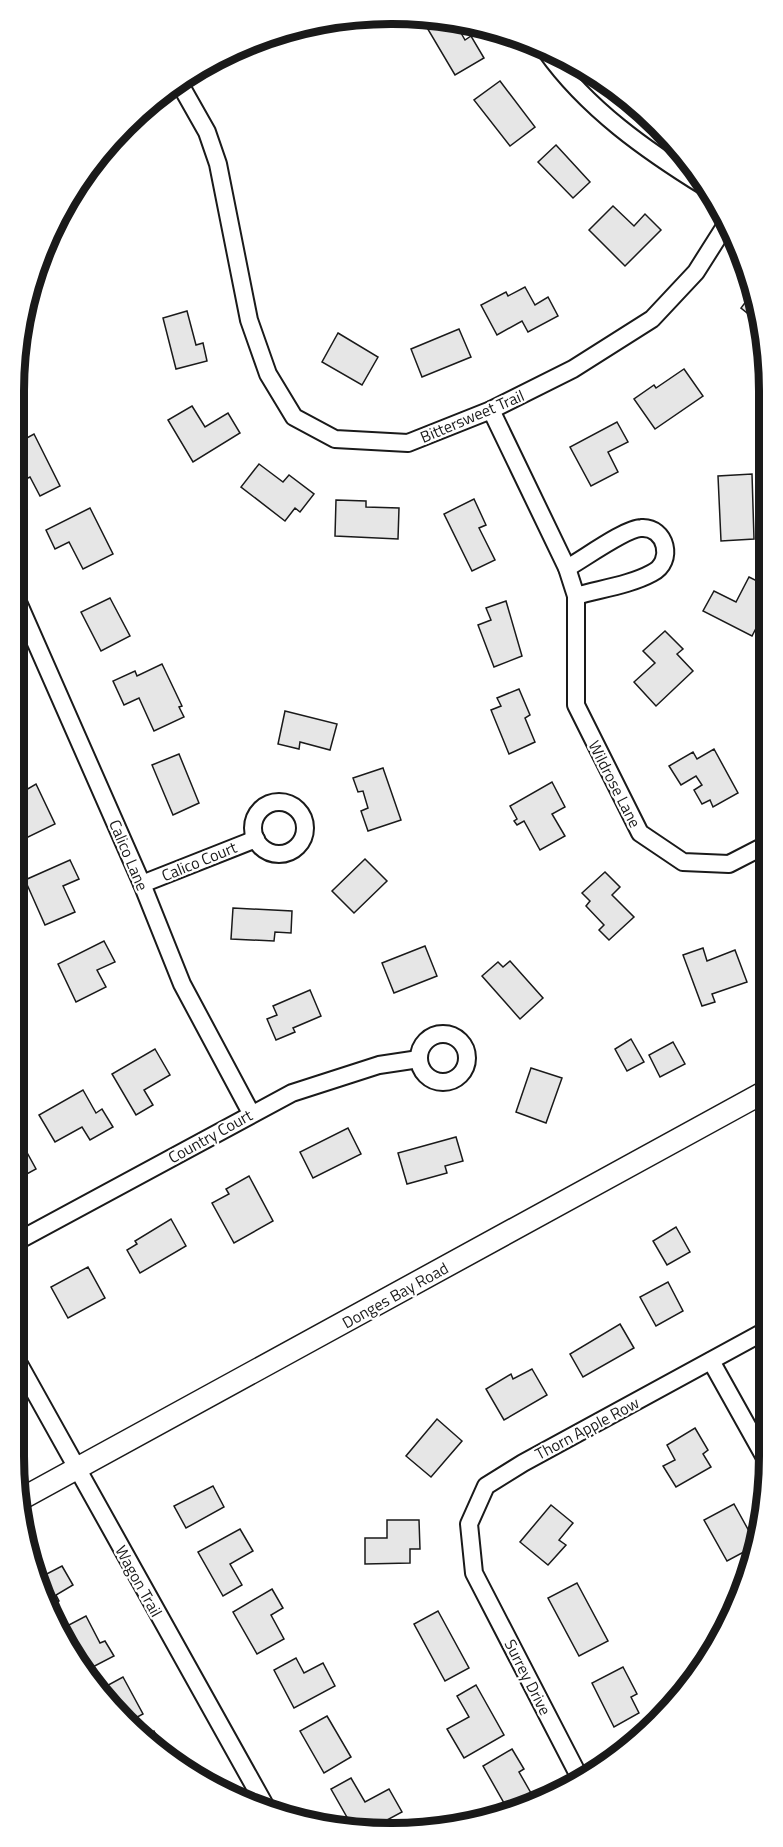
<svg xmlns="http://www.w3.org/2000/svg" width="783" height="1847" font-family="'Titillium Web',sans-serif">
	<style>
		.building { fill: #e6e6e6; stroke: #1a1a1a; stroke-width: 1.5 }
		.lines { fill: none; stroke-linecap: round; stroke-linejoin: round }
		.minor-casing { stroke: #1a1a1a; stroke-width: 20 }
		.tertiary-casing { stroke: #1a1a1a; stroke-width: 24 }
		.minor { stroke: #fff; stroke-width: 16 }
		.tertiary { stroke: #fff; stroke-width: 21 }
		.labels { text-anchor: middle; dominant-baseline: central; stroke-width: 4.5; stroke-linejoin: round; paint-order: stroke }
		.street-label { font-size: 16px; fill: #1a1a1a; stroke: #fff }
		.rim { fill: none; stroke: #1a1a1a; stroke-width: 8 }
	</style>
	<rect width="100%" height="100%" fill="#fff"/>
	<!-- building -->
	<g class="building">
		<polygon points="431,23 457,26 465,40 471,36 484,58 455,75 426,26"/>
		<polygon points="500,81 535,127 510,146 474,100"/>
		<polygon points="556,145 590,182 573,198 538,162"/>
		<polygon points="613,206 634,226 645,214 661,230 625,266 589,230"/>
		<polygon points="525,287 535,305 548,297 558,316 528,332 522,321 497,335 481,305 506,292 508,296"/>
		<polygon points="753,292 761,324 741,308"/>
		<polygon points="187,311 196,345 203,343 207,361 176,369 163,318"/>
		<polygon points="459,329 471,357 422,377 411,349"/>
		<polygon points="338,333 378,357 362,385 322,362"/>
		<polygon points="684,369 703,396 655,429 634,399 654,385 656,388"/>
		<polygon points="192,406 205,427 228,413 240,433 193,462 168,420"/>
		<polygon points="617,422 628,442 608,452 618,472 591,486 570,447"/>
		<polygon points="34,434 60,486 40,496 30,477 24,480 14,460 14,445"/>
		<polygon points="259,464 283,482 289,475 314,494 300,512 295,508 285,521 241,487"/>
		<polygon points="752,474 754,539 721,541 718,476"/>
		<polygon points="474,499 486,525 479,528 495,560 472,571 444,514"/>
		<polygon points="336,500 366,501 366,507 399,508 398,539 335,536"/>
		<polygon points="90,508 113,554 83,569 69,542 55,549 46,530"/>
		<polygon points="749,577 767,586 767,607 752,636 703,611 714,591 736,602"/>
		<polygon points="110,598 130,636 101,651 81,612"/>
		<polygon points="506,601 522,656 494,667 478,625 491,620 486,608"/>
		<polygon points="665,631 683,649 677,654 693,671 656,706 634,682 655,663 643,651"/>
		<polygon points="162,664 182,706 179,707 184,717 154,731 139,698 124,705 113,681 135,671 137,676"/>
		<polygon points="519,689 530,715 525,718 535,742 509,754 491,710 501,706 497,698"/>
		<polygon points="285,711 337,724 330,750 300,742 299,749 278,744"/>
		<polygon points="767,720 767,747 756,726"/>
		<polygon points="14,729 24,751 14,756"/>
		<polygon points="714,749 738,793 713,807 710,800 702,804 694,790 702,785 696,776 681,785 669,766 693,752 697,759"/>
		<polygon points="179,754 199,803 173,815 152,765"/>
		<polygon points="383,768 401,820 368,831 361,811 368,808 363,791 358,792 353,778"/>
		<polygon points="552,782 565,807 552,814 565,836 540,850 524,821 517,825 514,821 517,819 510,806"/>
		<polygon points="36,784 55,824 24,839 14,816 14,797"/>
		<polygon points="365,859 387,881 354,913 332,891"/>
		<polygon points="70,860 79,879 63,886 75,912 45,925 25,880"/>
		<polygon points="605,872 620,887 612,895 634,917 609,940 599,930 604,925 586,906 590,901 582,893"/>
		<polygon points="233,908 292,911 291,933 275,932 274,941 231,939"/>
		<polygon points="104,941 115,962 97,970 106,987 76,1002 58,964"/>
		<polygon points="425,946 437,976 394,993 382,963"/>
		<polygon points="703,948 707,961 735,950 747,982 712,994 715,1002 702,1006 683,955"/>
		<polygon points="510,961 543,998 520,1019 482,976 498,962 503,967"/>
		<polygon points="310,990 321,1016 293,1028 295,1032 276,1040 267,1019 277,1015 273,1006"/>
		<polygon points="631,1039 644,1062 627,1071 615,1049"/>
		<polygon points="673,1042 685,1064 660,1077 649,1055"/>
		<polygon points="155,1049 170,1075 144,1090 153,1105 136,1115 112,1074"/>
		<polygon points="531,1068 562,1078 546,1123 516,1112"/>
		<polygon points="83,1090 96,1113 102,1109 113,1127 90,1140 82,1127 55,1142 39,1115"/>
		<polygon points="348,1128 361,1154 313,1178 300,1152"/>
		<polygon points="456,1137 463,1161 445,1166 447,1173 407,1184 398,1153"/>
		<polygon points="19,1138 36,1169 14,1181 14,1141"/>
		<polygon points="249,1176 273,1221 234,1243 212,1203 229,1194 226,1189"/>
		<polygon points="171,1219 186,1246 140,1273 127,1250 137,1244 135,1241"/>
		<polygon points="676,1227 690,1252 667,1265 653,1241"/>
		<polygon points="88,1267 105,1298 68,1318 51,1287"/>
		<polygon points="668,1282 683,1311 656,1326 640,1297"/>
		<polygon points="620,1324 634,1348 583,1377 570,1354"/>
		<polygon points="532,1369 547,1395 504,1420 486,1389 511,1374 513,1379"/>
		<polygon points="437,1419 462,1441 431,1477 406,1456"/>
		<polygon points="695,1428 708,1450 703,1454 711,1467 676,1487 663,1466 675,1460 667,1445"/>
		<polygon points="213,1486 224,1507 186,1528 174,1506"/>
		<polygon points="734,1504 755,1542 755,1546 727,1561 704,1520"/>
		<polygon points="551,1505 573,1523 559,1540 566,1545 548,1565 520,1542"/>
		<polygon points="387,1520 419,1520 420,1549 410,1549 410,1563 365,1564 365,1538 387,1538"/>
		<polygon points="240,1529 253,1551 230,1564 242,1585 223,1596 198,1552"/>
		<polygon points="62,1566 73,1585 56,1595 59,1601 50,1606 35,1580"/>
		<polygon points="577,1583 608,1641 579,1656 548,1598"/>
		<polygon points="272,1589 283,1608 271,1615 284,1639 257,1654 233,1612"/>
		<polygon points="438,1611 469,1668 445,1681 414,1624"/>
		<polygon points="86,1616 100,1643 105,1641 114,1656 87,1670 63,1628"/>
		<polygon points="296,1658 304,1673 323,1663 335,1686 294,1708 274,1670"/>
		<polygon points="623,1667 637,1694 631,1697 639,1713 614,1727 592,1683"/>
		<polygon points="123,1677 143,1714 128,1722 107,1704 99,1690"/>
		<polygon points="476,1685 504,1735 464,1758 447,1729 469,1717 457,1696"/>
		<polygon points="327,1716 351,1757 324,1773 300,1731"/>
		<polygon points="154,1731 167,1754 145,1736"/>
		<polygon points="512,1749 524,1769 519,1772 535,1800 508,1810 483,1766"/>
		<polygon points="351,1778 365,1802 389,1789 402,1812 376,1826 352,1826 331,1789"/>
	</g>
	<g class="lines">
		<!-- minor casing -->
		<g class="minor-casing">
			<g id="minor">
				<path d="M546,51C587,109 647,151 707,188"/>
				<polyline points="181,86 207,132 218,164 249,320 268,374 294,417 335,439 408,443 491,410 573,369 652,319 696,272 727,223"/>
				<polyline points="491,410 567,568 576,596 576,705 640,833 683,862 729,864 768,844"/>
				<path d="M567,568C582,560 626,528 641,528C666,526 675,562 652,573C630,585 600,589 576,596"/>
				<polyline points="14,593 142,884 182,984 251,1113"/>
				<circle cx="279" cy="828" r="26"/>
				<polyline points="142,884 256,839"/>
				<circle cx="443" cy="1058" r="24"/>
				<polyline points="14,1243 292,1093 379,1065 419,1059"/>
				<polyline points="14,1355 266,1807"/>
				<polyline points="711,1361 768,1463"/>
				<polyline points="582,1782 474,1573 469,1524 486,1486 523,1463 769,1329"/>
			</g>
		</g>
		<!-- tertiary casing -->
		<g class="tertiary-casing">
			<polyline id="tertiary" points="21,1499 768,1090"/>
		</g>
		<!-- minor -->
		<use href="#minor" class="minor"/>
		<!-- tertiary -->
		<use href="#tertiary" class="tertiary"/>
	</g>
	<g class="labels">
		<!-- street labels -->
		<g class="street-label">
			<text transform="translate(472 416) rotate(-23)">Bittersweet Trail</text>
			<text transform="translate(615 784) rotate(63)">Wildrose Lane</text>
			<text transform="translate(129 855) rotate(67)">Calico Lane</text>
			<text transform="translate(199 861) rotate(-22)">Calico Court</text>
			<text transform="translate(210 1136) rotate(-29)">Country Court</text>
			<text transform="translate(395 1295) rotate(-29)">Donges Bay Road</text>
			<text transform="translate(587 1428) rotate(-28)">Thorn Apple Row</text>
			<text transform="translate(139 1581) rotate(61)">Wagon Trail</text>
			<text transform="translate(528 1677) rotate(63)">Surrey Drive</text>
		</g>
	</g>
	<!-- crop -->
	<path d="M0 0H783V1847H0ZM391 24H392A367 367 0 0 1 759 391V1456A367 367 0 0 1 392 1823H391A367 367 0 0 1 24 1456V391A367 367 0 0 1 391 24Z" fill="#fff" fill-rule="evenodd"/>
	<path class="rim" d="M391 24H392A367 367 0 0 1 759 391V1456A367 367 0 0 1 392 1823H391A367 367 0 0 1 24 1456V391A367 367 0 0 1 391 24Z"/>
</svg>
